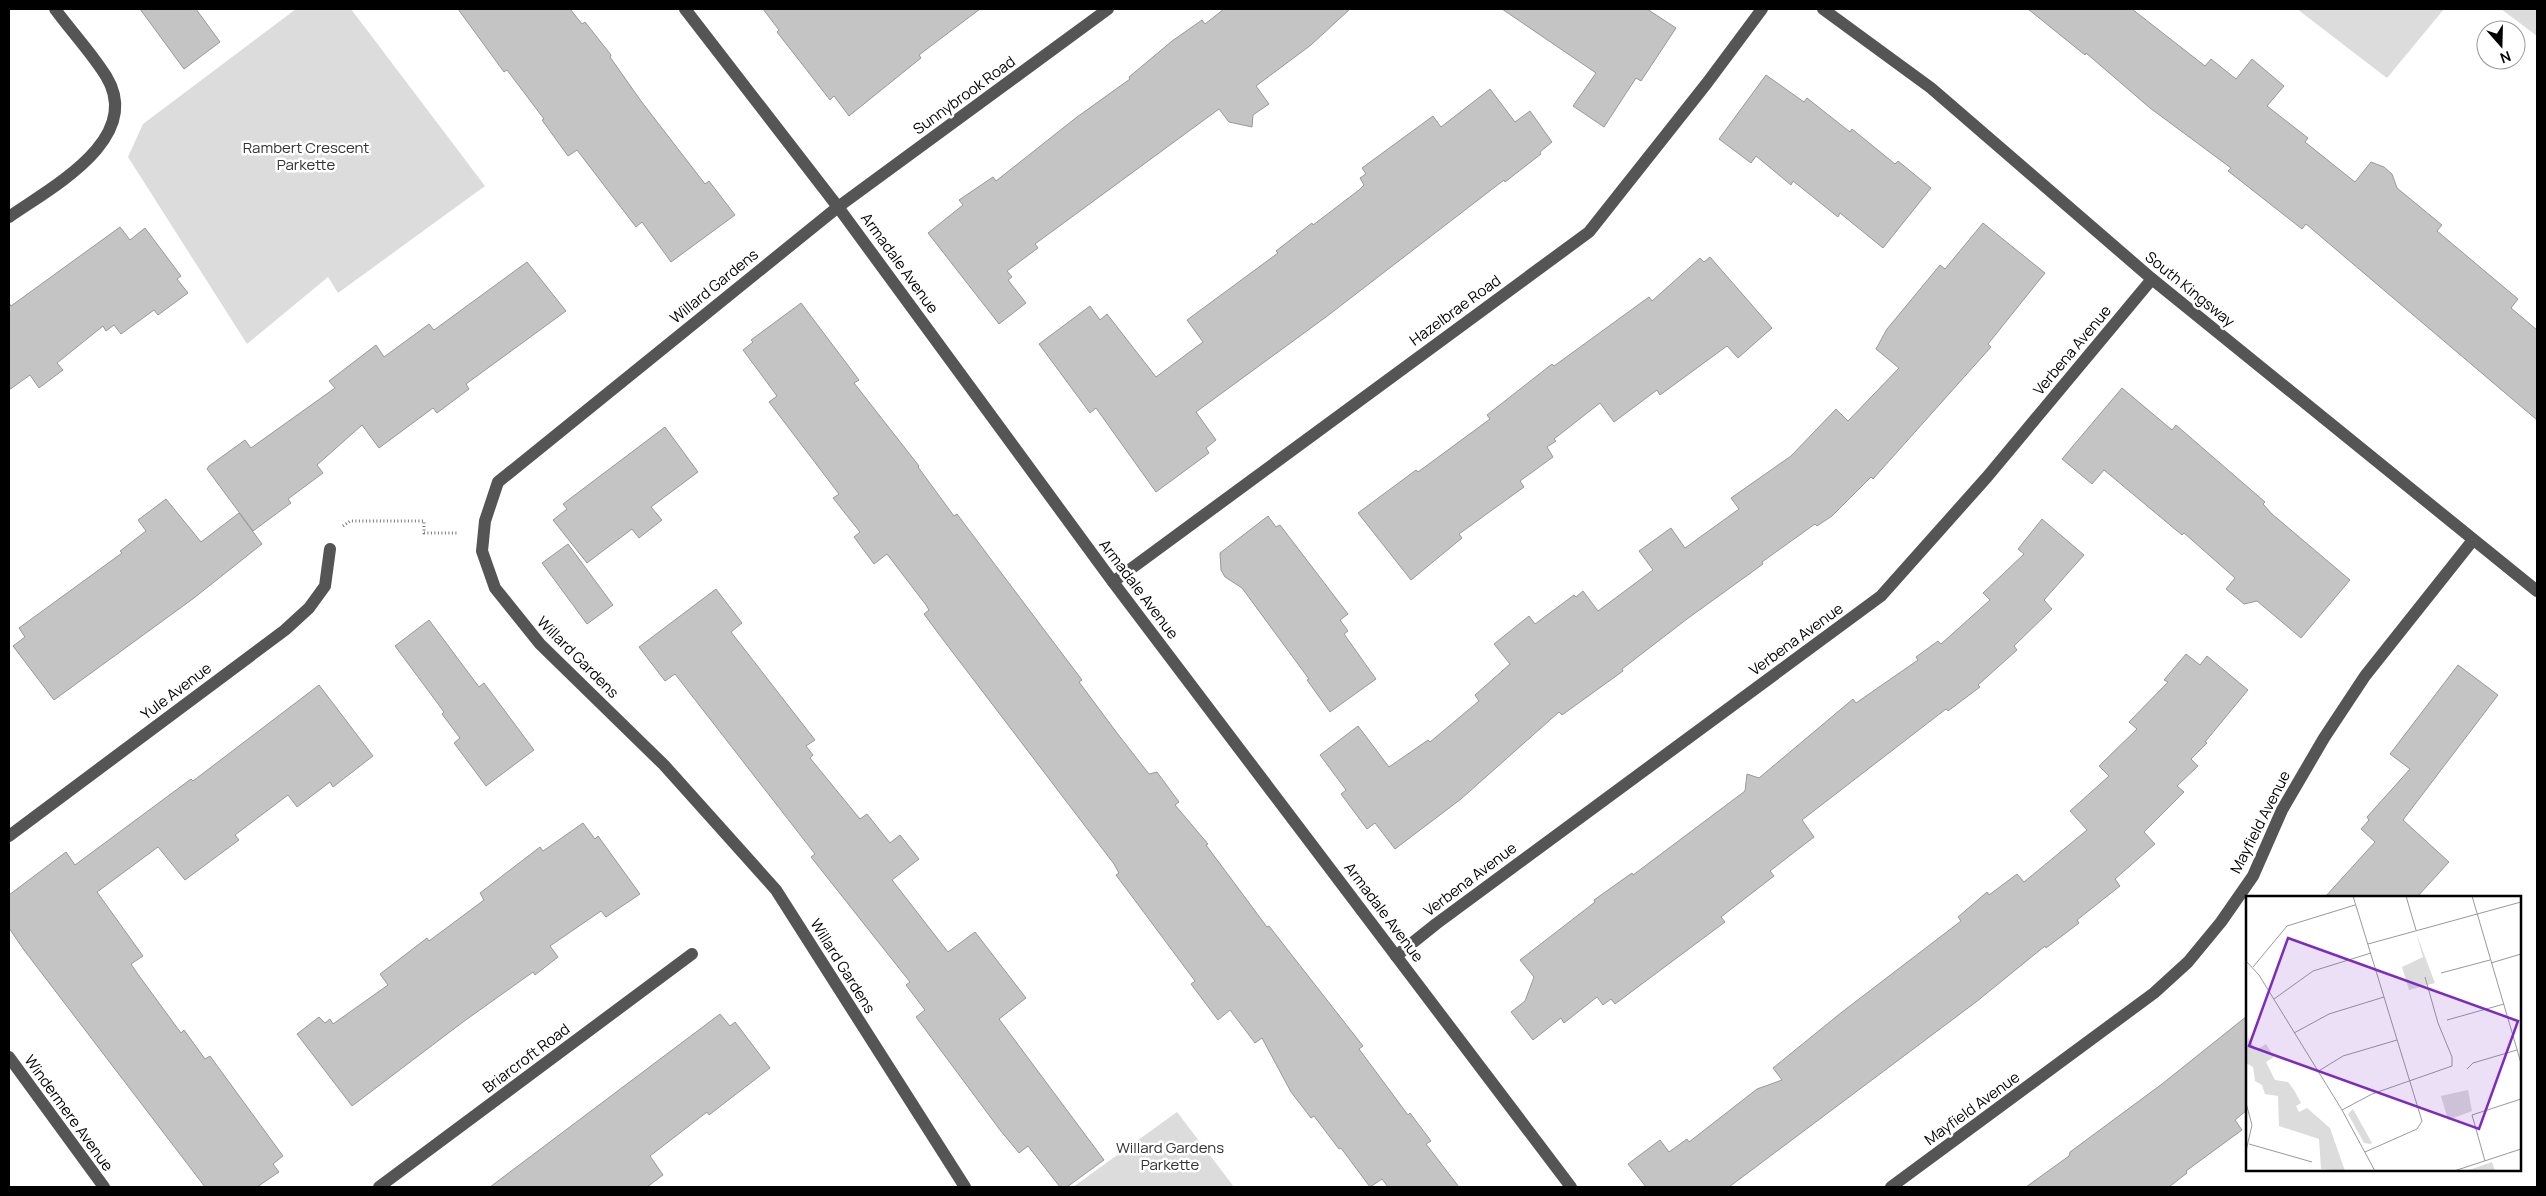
<svg xmlns="http://www.w3.org/2000/svg" width="2546" height="1196" font-family="Manrope,sans-serif">
	<style>
		.green { fill: #dcdcdc }
		.building { fill: #c4c4c4; stroke: #999 }
		.lines { fill: none; stroke-linecap: round; stroke-linejoin: round }
		.path { stroke: #777; stroke-width: 3; stroke-dasharray: 1 2.5; stroke-linecap: butt }
		.minor { stroke: #555; stroke-width: 12 }
		.labels { text-anchor: middle; dominant-baseline: central; stroke-width: 5; stroke-linejoin: round; paint-order: stroke }
		.street-label { font-size: 15px; fill: #000; stroke: #fff }
		.park-label { font-size: 15px; fill: #333; stroke: #fff }
		.inset-road { fill: none; stroke: #999; stroke-width: 1 }
		.view { fill: #7b2cbf; fill-opacity: 0.15; stroke: #7b2cbf; stroke-width: 2.5 }
		.inset-edge { fill: none; stroke: #000; stroke-width: 2.5 }
	</style>
	<rect width="100%" height="100%" fill="#fff"/>
	<!-- green -->
	<g class="green">
		<polygon points="296,9 351,9 485,186 338,293 328,277 247,344 128,157 143,124"/>
		<polygon points="2297,9 2444,9 2387,78"/>
		<polygon points="2501,9 2537,9 2537,36"/>
		<polygon points="1177,1112 1234,1187 1073,1187"/>
	</g>
	<!-- building -->
	<g class="building">
		<polygon points="140,9 196,9 220,42 184,69"/>
		<polygon points="458,9 570,9 582,24 585,22 611,55 610,57 641,101 705,184 709,181 735,215 671,262 642,222 636,227 577,150 568,156 542,120 544,119 507,70 504,72"/>
		<polygon points="763,9 980,9 919,55 921,58 849,116 834,96 830,100 777,32 779,30"/>
		<polygon points="1224,9 1350,9 1311,45 1256,86 1269,104 1253,115 1252,127 1229,122 1219,109 1035,244 1038,248 1007,271 1012,277 1008,280 1026,303 999,324 928,233 963,205 959,200 993,177 996,181 1077,117 1130,79 1129,77 1172,41 1202,20 1205,24"/>
		<polygon points="1502,9 1647,9 1676,28 1641,81 1636,78 1604,127 1573,106 1596,73"/>
		<polygon points="2028,9 2132,9 2205,66 2211,59 2236,79 2252,59 2284,86 2267,106 2308,138 2305,142 2355,182 2371,162 2384,167 2392,174 2397,188 2442,225 2437,231 2518,299 2511,308 2537,330 2537,420 2306,224 2302,229 2228,171 2231,168 2150,108 2086,53 2085,55"/>
		<polygon points="1766,75 1804,102 1807,98 1850,132 1852,129 1895,164 1898,161 1931,188 1883,248 1840,213 1838,217 1793,181 1791,185 1756,156 1751,163 1719,139"/>
		<polygon points="1490,89 1515,122 1530,111 1552,142 1540,152 1541,154 1505,182 1504,180 1326,317 1196,412 1216,440 1206,448 1209,453 1156,492 1096,408 1090,413 1039,344 1090,306 1100,320 1107,314 1156,377 1203,342 1187,320 1278,253 1276,251 1312,223 1313,225 1359,190 1364,185 1360,178 1366,174 1362,168 1433,116 1441,127"/>
		<polygon points="1983,223 2045,273 1988,344 1991,347 1873,479 1871,477 1832,516 1817,526 1815,524 1762,562 1763,564 1687,619 1622,669 1623,671 1562,715 1559,712 1461,799 1395,849 1375,823 1367,829 1341,794 1346,790 1320,755 1358,726 1389,767 1428,740 1430,742 1479,701 1475,695 1510,664 1494,644 1529,616 1535,624 1574,595 1576,597 1583,591 1598,611 1653,570 1639,551 1671,528 1685,548 1739,509 1731,498 1791,456 1836,409 1848,421 1899,368 1876,349 1887,329 1940,265 1945,269"/>
		<polygon points="120,227 130,240 145,228 181,276 177,279 188,293 158,315 154,310 121,334 114,325 106,331 103,326 57,363 63,370 39,388 30,375 9,390 9,303 11,306"/>
		<polygon points="1710,257 1772,328 1738,358 1727,346 1660,395 1657,390 1614,422 1600,403 1554,439 1556,441 1547,447 1553,457 1520,481 1524,487 1459,534 1462,538 1411,580 1358,513 1416,470 1418,472 1490,419 1487,415 1552,364 1554,366 1649,297 1652,301 1700,258 1704,262"/>
		<polygon points="527,262 566,311 466,384 469,389 437,413 433,408 379,448 362,425 317,465 323,473 288,499 291,503 253,531 207,469 209,466 245,440 251,448 335,388 329,381 376,345 384,357 429,324 434,330"/>
		<polygon points="801,303 859,380 854,383 919,466 918,467 954,516 957,514 996,566 1082,680 1079,682 1117,733 1149,774 1157,772 1179,802 1175,805 1208,844 1206,845 1267,927 1269,926 1363,1046 1359,1049 1408,1115 1410,1113 1431,1141 1426,1144 1459,1187 1388,1187 1382,1179 1370,1187 1341,1148 1339,1149 1314,1116 1311,1118 1291,1092 1262,1038 1255,1043 1230,1010 1218,1020 1191,984 1195,981 1116,875 1119,873 1114,864 941,637 924,614 929,610 926,605 887,554 874,564 854,537 860,532 833,498 839,494 769,402 777,396 743,350 753,342 751,340"/>
		<polygon points="2122,388 2172,430 2176,425 2265,502 2263,504 2272,514 2350,580 2301,638 2257,601 2244,604 2226,589 2235,578 2184,533 2182,535 2104,470 2092,484 2062,459"/>
		<polygon points="665,427 698,472 651,507 662,520 639,538 632,529 587,563 553,520 567,509 563,504"/>
		<polygon points="166,499 201,542 239,513 262,544 194,598 54,700 13,646 25,637 19,628 122,553 120,551 146,531 138,520"/>
		<polygon points="1268,516 1276,527 1280,525 1348,614 1340,620 1348,631 1344,634 1376,679 1330,712 1307,680 1309,679 1242,588 1225,577 1221,570 1220,553"/>
		<polygon points="2042,519 2084,555 2044,600 2052,609 2014,646 2017,650 1978,685 1980,687 1948,711 1946,709 1802,820 1814,837 1770,871 1774,876 1721,917 1725,922 1615,1004 1611,999 1603,1005 1597,997 1564,1023 1561,1018 1533,1040 1511,1012 1525,1001 1534,977 1520,960 1595,902 1594,900 1632,873 1633,875 1745,791 1747,774 1759,778 1853,699 1856,703 1918,660 1916,657 1938,641 1941,644 1990,600 1983,593 2024,554 2018,549"/>
		<polygon points="568,544 613,605 587,624 542,563"/>
		<polygon points="716,589 742,623 731,632 815,740 806,746 813,755 810,758 860,819 867,814 890,843 900,835 919,859 892,880 948,952 975,932 1026,998 999,1019 1104,1160 1067,1187 1060,1187 1028,1146 1019,1153 1000,1130 916,1017 925,1010 906,985 910,982 811,857 815,854 675,674 665,681 639,647"/>
		<polygon points="429,620 479,687 484,683 534,750 486,786 454,743 460,738 442,714 444,712 395,646"/>
		<polygon points="2186,654 2200,665 2207,656 2248,690 2205,742 2207,743 2191,759 2198,766 2177,786 2184,792 2144,832 2155,844 2115,879 2120,886 2077,920 2079,923 2046,948 2045,946 1976,1002 1729,1187 1646,1187 1628,1164 1660,1140 1669,1152 1687,1139 1689,1142 1757,1089 1782,1080 1773,1068 1842,1012 1961,921 1958,917 1987,892 1989,895 2017,874 2024,882 2087,830 2070,811 2109,776 2099,766 2137,729 2129,722 2168,682 2164,680"/>
		<polygon points="2458,665 2498,695 2403,820 2449,862 2417,897 2325,897 2375,842 2361,829 2369,820 2367,817 2410,769 2390,754"/>
		<polygon points="319,685 373,756 333,787 330,782 297,807 288,795 235,835 239,840 185,880 158,847 97,892 143,956 131,964 137,973 181,1033 184,1030 205,1059 210,1056 283,1156 273,1164 279,1172 257,1187 205,1187 24,950 9,928 9,895 66,852 75,865 191,779 193,781"/>
		<polygon points="583,823 595,839 598,836 640,894 606,917 601,911 550,946 558,957 535,975 533,972 463,1022 352,1106 297,1034 319,1017 325,1023 330,1019 333,1024 388,985 380,974 427,938 429,941 484,900 480,893 540,847 543,851"/>
		<polygon points="720,1014 730,1026 735,1022 770,1068 709,1115 707,1112 650,1156 663,1175 647,1187 490,1187"/>
		<polygon points="2247,1016 2247,1110 2235,1120 2242,1130 2186,1171 2187,1173 2169,1187 2026,1187 2069,1156 2070,1152 2162,1084"/>
	</g>
	<g class="lines">
		<!-- path -->
		<polyline class="path" points="343,526 350,521 424,521 424,533 458,533"/>
		<!-- minor -->
		<g class="minor">
			<polyline points="685,9 838,207 1113,582 1571,1187"/>
			<polyline points="1823,9 1931,88 2152,279 2537,591"/>
			<path d="M9,217C50,188 145,139 106,76C91,52 71,31 55,9"/>
			<polyline points="1113,582 1589,232 1707,83 1762,9"/>
			<polyline points="9,836 285,630 309,608 325,586 330,549"/>
			<polyline points="1396,956 1436,924 1881,596 1987,477 2152,279"/>
			<polyline points="9,1057 104,1187"/>
			<polyline points="379,1187 692,954"/>
			<polyline points="965,1187 776,890 664,765 540,644 495,588 482,551 485,521 498,482 838,207 1108,9"/>
			<polyline points="1891,1187 2154,993 2188,962 2221,922 2253,876 2282,810 2324,738 2365,676 2473,540"/>
		</g>
	</g>
	<g class="labels">
		<!-- street labels -->
		<g class="street-label">
			<text transform="translate(964 95) rotate(-36)">Sunnybrook Road</text>
			<text transform="translate(900 263) rotate(54)">Armadale Avenue</text>
			<text transform="translate(714 286) rotate(-39)">Willard Gardens</text>
			<text transform="translate(2190 289) rotate(39)">South Kingsway</text>
			<text transform="translate(1455 310) rotate(-36)">Hazelbrae Road</text>
			<text transform="translate(2072 350) rotate(-50)">Verbena Avenue</text>
			<text transform="translate(1139 589) rotate(53)">Armadale Avenue</text>
			<text transform="translate(1796 639) rotate(-36)">Verbena Avenue</text>
			<text transform="translate(578 657) rotate(45)">Willard Gardens</text>
			<text transform="translate(176 691) rotate(-37)">Yule Avenue</text>
			<text transform="translate(2260 822) rotate(-63)">Mayfield Avenue</text>
			<text transform="translate(1470 879) rotate(-37)">Verbena Avenue</text>
			<text transform="translate(1384 912) rotate(53)">Armadale Avenue</text>
			<text transform="translate(843 966) rotate(58)">Willard Gardens</text>
			<text transform="translate(526 1058) rotate(-37)">Briarcroft Road</text>
			<text transform="translate(1972 1108) rotate(-36)">Mayfield Avenue</text>
			<text transform="translate(69 1113) rotate(54)">Windermere Avenue</text>
		</g>
		<!-- park labels -->
		<g class="park-label">
			<text x="306" y="147">Rambert Crescent<tspan x="306" dy="17">Parkette</tspan></text>
			<text x="1170" y="1147">Willard Gardens<tspan x="1170" dy="17">Parkette</tspan></text>
		</g>
	</g>
	<!-- overview -->
	<g transform="translate(2246 896)">
		<rect width="275" height="275" fill="#fff"/>
		<path d="M170,37L189,87L163,94L156,71L177,61ZM2,141L10,154L20,148L28,161L20,166L29,184L42,186L48,194L55,207L50,210L53,216L61,212L84,232L99,275L75,273L73,243L33,230L32,200L19,198L16,189L9,185L7,171L0,167ZM222,194L226,215L202,224L195,200ZM107,213L126,247L124,248L118,247L102,218ZM246,266L249,275H220Z" fill="#dcdcdc"/>
		<path class="inset-road" d="M107,0L176,225L171,233L119,256M160,0L170,34M226,0L275,167M122,48L275,6M0,65L13,79L96,214L129,275M245,67L275,58M7,71L41,30L109,9M195,77L244,64M28,103L67,75L125,57M201,124L258,108M48,137L83,118L138,101M221,173L227,167L271,154M71,176L97,160L151,144M0,207L6,229L0,255M96,214L126,198L206,170V161L192,127L179,81M3,248L66,266M239,265L226,219L275,203M208,275L275,253"/>
		<path class="view" d="M42,42L272,125L233,233L3,150Z"/>
		<rect width="275" height="275" class="inset-edge"/>
	</g>
	<!-- border -->
	<rect width="2546" height="1196" fill="none" stroke="#000000" stroke-width="20"/>
	<!-- north arrow -->
	<g transform="translate(2501 45) rotate(160)"><circle r="24" fill="#ffffff" stroke="#999999"/>
	<path d="M0-4L9 19L0 12L-9 19Z" fill="#000000"/>
	<text y="-8" font-size="14" font-weight="bold" text-anchor="middle" fill="#000000">N</text>
	</g>
</svg>
